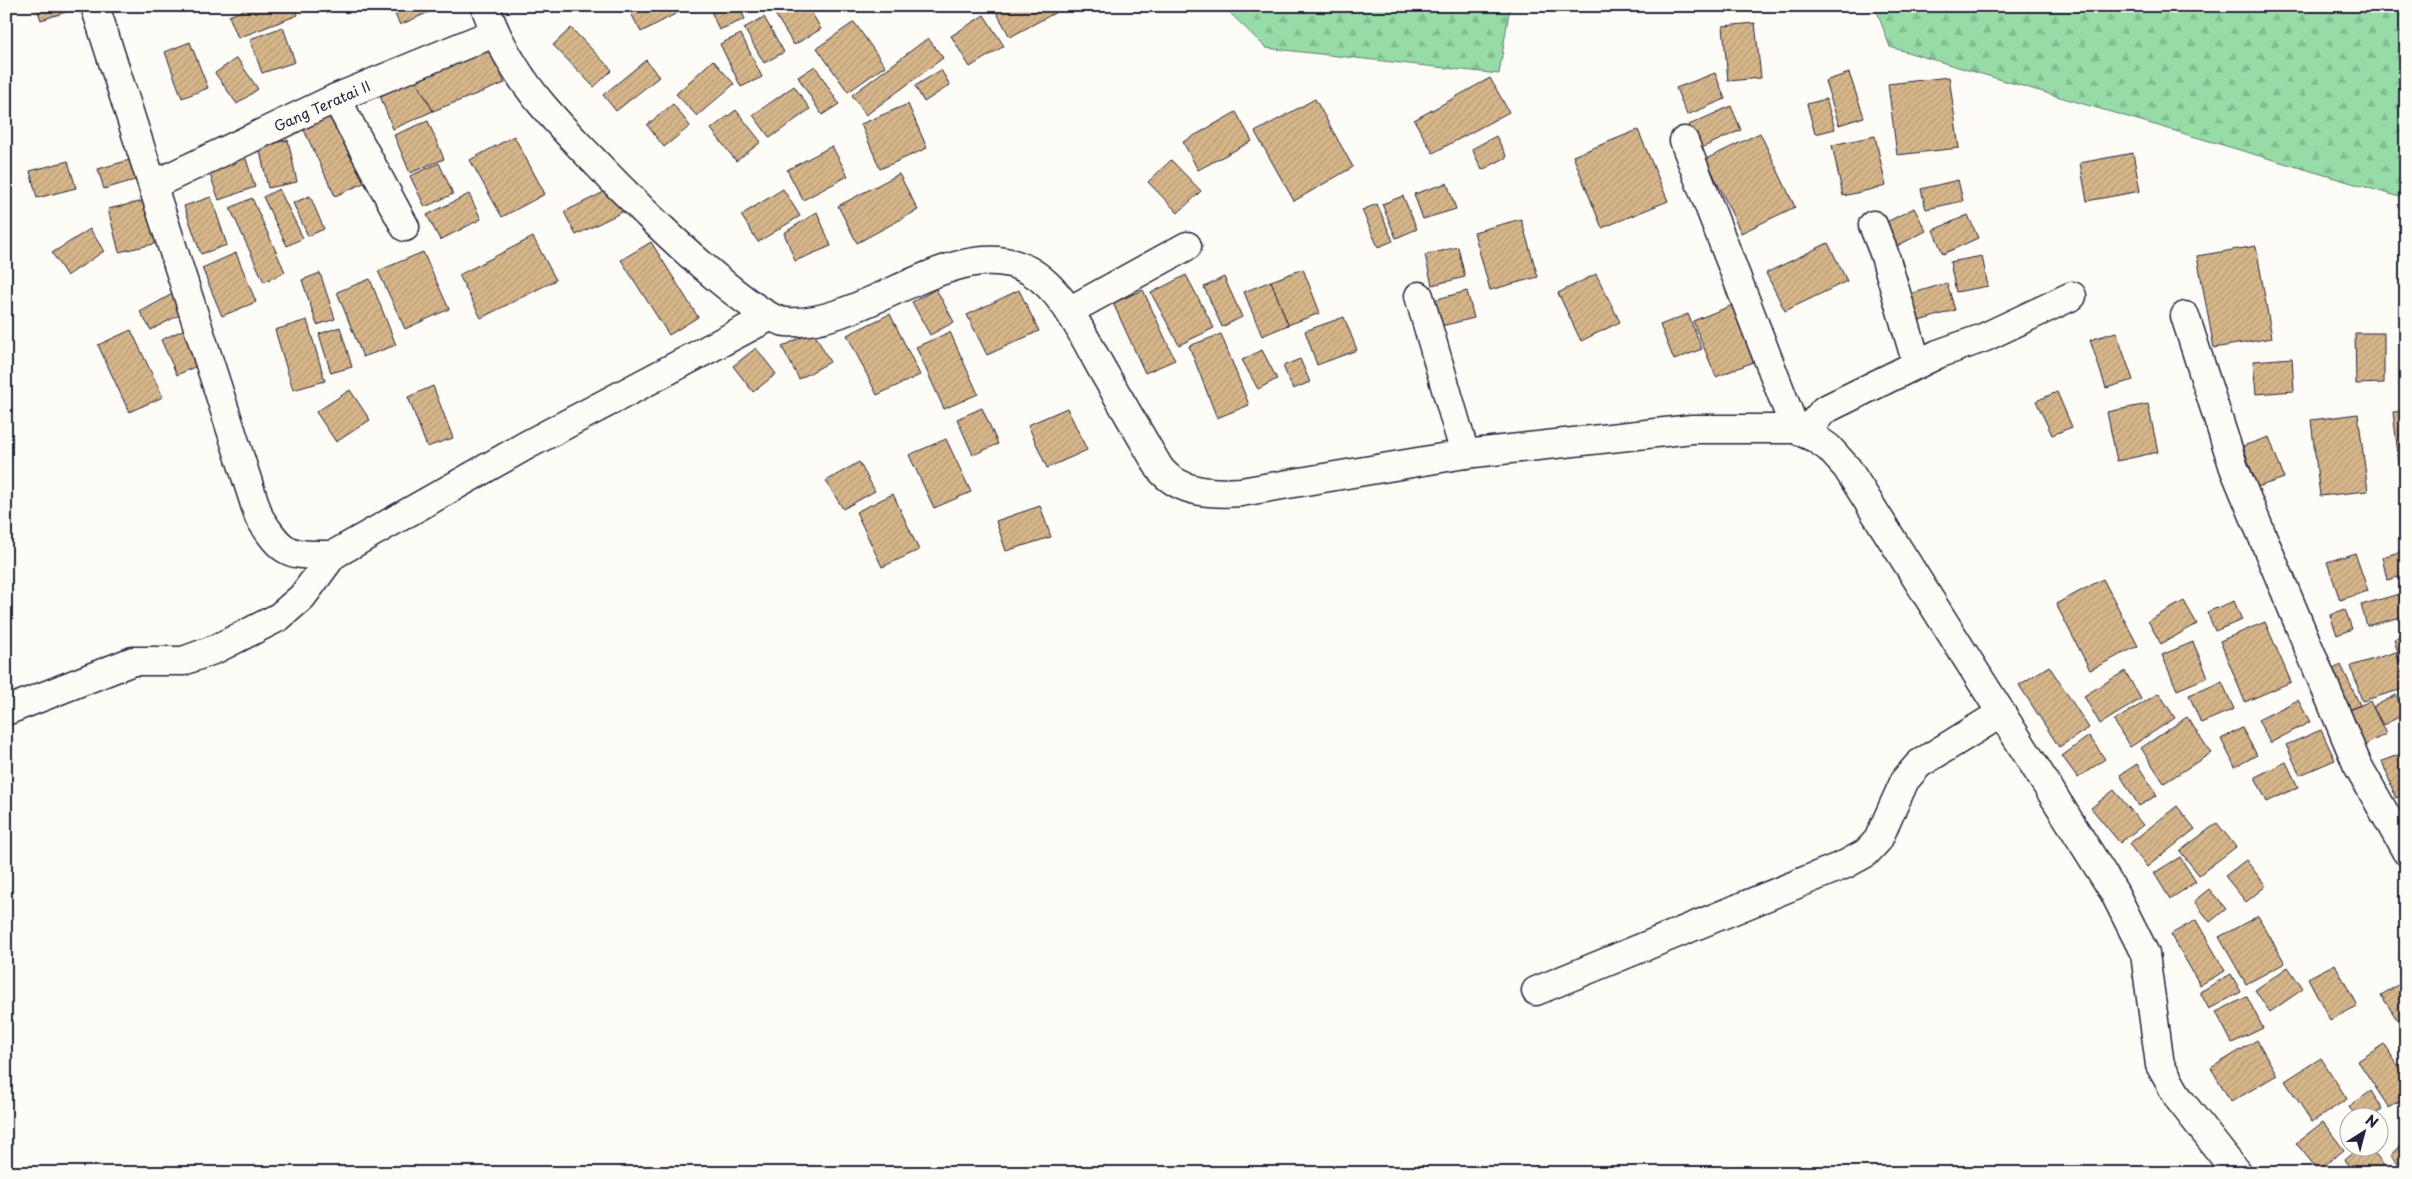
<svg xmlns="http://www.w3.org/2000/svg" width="2412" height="1179" font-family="'Playpen Sans',sans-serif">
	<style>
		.forest { fill: url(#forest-firs); stroke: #5c7e71 }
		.building { fill: url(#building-hatch); stroke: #22223b }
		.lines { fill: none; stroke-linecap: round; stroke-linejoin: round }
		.minor-casing { stroke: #22223b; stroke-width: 31 }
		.tertiary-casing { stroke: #22223b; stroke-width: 31 }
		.minor { stroke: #fdfcf7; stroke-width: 28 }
		.tertiary { stroke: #fdfcf7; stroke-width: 28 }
		.labels { text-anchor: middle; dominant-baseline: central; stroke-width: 4; stroke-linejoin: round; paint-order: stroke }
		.street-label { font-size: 14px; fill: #22223b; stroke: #fdfcf7 }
	</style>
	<defs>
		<pattern id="forest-firs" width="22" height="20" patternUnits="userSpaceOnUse" patternTransform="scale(1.25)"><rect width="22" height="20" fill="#97dba7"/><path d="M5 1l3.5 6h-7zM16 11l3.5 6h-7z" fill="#82bc91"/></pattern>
		<pattern id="building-hatch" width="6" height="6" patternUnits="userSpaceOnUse" patternTransform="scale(1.25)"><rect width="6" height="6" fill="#d7b68a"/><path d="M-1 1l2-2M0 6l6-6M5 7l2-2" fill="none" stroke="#b89c78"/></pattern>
	</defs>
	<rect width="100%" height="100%" fill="#fdfcf7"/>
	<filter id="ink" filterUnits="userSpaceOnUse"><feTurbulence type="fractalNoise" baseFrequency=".02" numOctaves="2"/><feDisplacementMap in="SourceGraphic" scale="10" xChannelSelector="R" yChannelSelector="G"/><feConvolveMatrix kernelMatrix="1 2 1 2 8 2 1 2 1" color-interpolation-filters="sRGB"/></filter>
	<g filter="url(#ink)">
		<!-- forest -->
		<g class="forest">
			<polygon points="1223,6 1510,6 1499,74 1266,48"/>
			<polygon points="1875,6 2406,6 2406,199 1890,47"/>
		</g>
		<!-- building -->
		<g class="building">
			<polygon points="36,6 74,6 75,9 41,20"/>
			<polygon points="254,6 294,6 298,15 238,38 229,16"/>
			<polygon points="391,6 426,6 429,12 400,25"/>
			<polygon points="627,6 684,6 685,9 641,32"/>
			<polygon points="709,6 739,6 745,19 719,30"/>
			<polygon points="770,6 808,6 821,29 794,45"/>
			<polygon points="993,6 1058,6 1060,10 1010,37"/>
			<polygon points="984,15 1004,46 970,67 951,36"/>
			<polygon points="764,17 784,52 764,63 744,28"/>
			<polygon points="854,22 885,66 848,92 817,48"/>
			<polygon points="1755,23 1761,78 1728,81 1723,26"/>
			<polygon points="283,27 295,62 262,73 250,39"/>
			<polygon points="571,28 612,70 594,87 553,45"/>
			<polygon points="741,34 762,77 741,87 720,44"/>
			<polygon points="928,38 943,58 866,115 852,95"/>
			<polygon points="190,42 208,88 182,98 165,52"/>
			<polygon points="487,46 505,83 433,111 415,79"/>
			<polygon points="237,58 258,89 237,104 215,73"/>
			<polygon points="646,60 659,77 616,111 603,95"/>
			<polygon points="713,60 734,84 697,116 676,94"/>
			<polygon points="815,66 839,104 822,115 798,77"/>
			<polygon points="941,70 950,85 924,102 915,86"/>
			<polygon points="1715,73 1725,99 1687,115 1676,88"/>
			<polygon points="1849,73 1864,117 1839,125 1825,81"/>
			<polygon points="1949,77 1959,148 1897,155 1888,84"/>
			<polygon points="1490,78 1509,112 1433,153 1414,120"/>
			<polygon points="415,79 433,111 393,129 380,96"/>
			<polygon points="794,86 810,109 770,138 753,115"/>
			<polygon points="1315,99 1353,167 1294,201 1255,132"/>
			<polygon points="1826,99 1835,129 1815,134 1807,104"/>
			<polygon points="673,104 690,126 664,147 647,125"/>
			<polygon points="908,104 927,148 880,169 861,124"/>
			<polygon points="1731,106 1741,130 1699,149 1689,125"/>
			<polygon points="736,110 761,142 736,161 711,129"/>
			<polygon points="1236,112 1252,141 1198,170 1183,142"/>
			<polygon points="334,114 366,182 335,196 303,128"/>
			<polygon points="428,121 444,159 410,173 394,135"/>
			<polygon points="1638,130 1668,201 1602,228 1573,156"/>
			<polygon points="1760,133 1795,207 1741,233 1706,159"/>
			<polygon points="514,136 545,194 502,217 470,160"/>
			<polygon points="1496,136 1507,157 1482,170 1472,149"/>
			<polygon points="1875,136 1886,186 1843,196 1832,145"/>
			<polygon points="288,140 297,182 268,188 259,146"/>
			<polygon points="832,146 848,176 803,200 787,170"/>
			<polygon points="2133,153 2140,191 2087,201 2080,163"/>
			<polygon points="245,156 255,187 219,200 208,169"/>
			<polygon points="133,159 138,179 104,189 98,169"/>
			<polygon points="1171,160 1201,191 1178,213 1148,182"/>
			<polygon points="68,161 76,188 37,198 30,171"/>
			<polygon points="439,163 453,194 425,207 410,176"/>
			<polygon points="899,174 918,210 857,243 838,206"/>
			<polygon points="1958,180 1963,201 1926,209 1921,189"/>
			<polygon points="1447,183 1456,209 1423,219 1414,194"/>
			<polygon points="614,187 626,210 576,235 564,212"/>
			<polygon points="279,189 303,238 287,246 263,197"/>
			<polygon points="783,189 800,216 758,242 741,215"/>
			<polygon points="469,194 481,219 440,240 427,215"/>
			<polygon points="310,196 324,229 308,236 293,203"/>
			<polygon points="1403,196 1417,229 1396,238 1382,204"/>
			<polygon points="211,197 227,245 201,254 184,206"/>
			<polygon points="252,198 285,272 264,282 230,208"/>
			<polygon points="148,200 158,243 119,252 108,209"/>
			<polygon points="1377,204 1393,241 1378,247 1362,210"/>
			<polygon points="1914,208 1926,231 1891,249 1879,226"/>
			<polygon points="817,212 831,246 795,261 784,233"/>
			<polygon points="1968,215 1978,238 1943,254 1933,230"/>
			<polygon points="1521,219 1538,277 1490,290 1474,232"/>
			<polygon points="90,229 104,251 67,276 52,253"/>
			<polygon points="533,237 556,280 481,318 459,275"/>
			<polygon points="651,242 698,317 669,335 621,260"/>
			<polygon points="1828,243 1847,281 1785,311 1766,273"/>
			<polygon points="2256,246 2272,338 2214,348 2197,256"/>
			<polygon points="1458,247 1465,277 1432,285 1425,255"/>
			<polygon points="423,252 449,309 405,329 378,271"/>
			<polygon points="236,253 256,302 222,316 202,268"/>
			<polygon points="1982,256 1988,286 1956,292 1950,262"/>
			<polygon points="1303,269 1320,313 1288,325 1271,281"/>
			<polygon points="320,273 335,319 317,325 302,280"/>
			<polygon points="1596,274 1620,322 1581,341 1558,293"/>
			<polygon points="1186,275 1214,328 1179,345 1151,293"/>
			<polygon points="1224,277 1242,317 1222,327 1204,287"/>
			<polygon points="370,279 396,345 363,357 337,292"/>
			<polygon points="1271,281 1288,325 1262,336 1244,292"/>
			<polygon points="1947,283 1955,310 1916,322 1907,295"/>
			<polygon points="936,289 954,322 930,335 912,302"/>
			<polygon points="1019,290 1039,331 987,355 967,315"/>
			<polygon points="1143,290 1175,360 1145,373 1113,303"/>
			<polygon points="1467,291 1474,318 1437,327 1430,301"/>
			<polygon points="176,292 187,311 151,330 140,312"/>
			<polygon points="1740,302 1763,358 1716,377 1693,321"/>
			<polygon points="890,314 920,375 877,395 847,335"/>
			<polygon points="1688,314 1702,349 1674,360 1660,325"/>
			<polygon points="1344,317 1357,350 1317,365 1305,331"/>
			<polygon points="307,320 325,381 293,390 275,330"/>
			<polygon points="340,327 352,367 331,373 319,334"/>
			<polygon points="187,328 203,363 177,375 161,340"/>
			<polygon points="131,330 163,397 129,412 98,345"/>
			<polygon points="813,331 830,362 799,379 782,347"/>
			<polygon points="950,332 978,394 944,409 916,347"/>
			<polygon points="2116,332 2133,380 2106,388 2090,340"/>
			<polygon points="2355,333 2384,333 2384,383 2356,384"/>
			<polygon points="1221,334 1249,405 1217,418 1189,346"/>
			<polygon points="756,348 776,374 753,392 733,366"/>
			<polygon points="1262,350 1277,379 1258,389 1242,360"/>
			<polygon points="2292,358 2294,391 2256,394 2253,361"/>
			<polygon points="1300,359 1310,382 1293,389 1283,366"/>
			<polygon points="433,386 453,438 427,447 408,397"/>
			<polygon points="350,390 370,420 336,442 316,412"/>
			<polygon points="2057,392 2072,427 2052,435 2036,401"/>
			<polygon points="2148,404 2158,452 2117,461 2107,412"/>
			<polygon points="982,408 998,444 973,455 957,419"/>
			<polygon points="1067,408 1087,450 1047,468 1028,425"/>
			<polygon points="2406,411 2406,472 2400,472 2393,412"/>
			<polygon points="2358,414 2368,491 2320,496 2311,420"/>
			<polygon points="2269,437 2284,478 2257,487 2243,446"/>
			<polygon points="946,439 971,492 934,508 909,455"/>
			<polygon points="859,462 875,491 843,509 826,481"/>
			<polygon points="893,494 919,550 882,567 856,512"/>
			<polygon points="1040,506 1051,537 1006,551 996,521"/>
			<polygon points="2406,550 2406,575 2387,580 2382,557"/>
			<polygon points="2355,553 2368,591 2340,600 2327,562"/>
			<polygon points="2103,579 2138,646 2090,670 2056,604"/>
			<polygon points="2399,594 2405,616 2367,626 2361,605"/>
			<polygon points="2184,601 2197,624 2161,644 2148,621"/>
			<polygon points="2234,601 2242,620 2215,631 2207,612"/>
			<polygon points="2345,609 2352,629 2337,635 2330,615"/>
			<polygon points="2265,622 2291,682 2245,702 2220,641"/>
			<polygon points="2406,635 2406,660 2400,661 2394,639"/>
			<polygon points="2193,642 2208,677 2177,690 2162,655"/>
			<polygon points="2396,652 2406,688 2362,701 2351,666"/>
			<polygon points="2341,665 2360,705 2341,714 2321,675"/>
			<polygon points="2049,666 2089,728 2059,747 2019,685"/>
			<polygon points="2125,671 2141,699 2100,724 2084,696"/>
			<polygon points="2222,682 2234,709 2201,723 2189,695"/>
			<polygon points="2159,693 2175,718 2130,747 2114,721"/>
			<polygon points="2396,695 2405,714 2383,725 2373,707"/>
			<polygon points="2298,700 2310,722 2270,743 2258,720"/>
			<polygon points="2370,701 2386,734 2357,749 2341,714"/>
			<polygon points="2187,717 2211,753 2164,783 2141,748"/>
			<polygon points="2242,728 2257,755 2235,767 2221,739"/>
			<polygon points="2321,730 2335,760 2300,775 2286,745"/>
			<polygon points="2089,736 2105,759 2078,778 2062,756"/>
			<polygon points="2406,752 2406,794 2396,798 2382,761"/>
			<polygon points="2286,762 2298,787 2267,802 2255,777"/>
			<polygon points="2137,764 2157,795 2139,806 2120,775"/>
			<polygon points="2114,790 2143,825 2120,843 2091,808"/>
			<polygon points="2177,806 2195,829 2147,867 2129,844"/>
			<polygon points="2217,823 2236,847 2199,875 2180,851"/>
			<polygon points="2180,857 2196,882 2170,899 2154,873"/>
			<polygon points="2246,860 2266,886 2246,902 2225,876"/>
			<polygon points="2209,889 2226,909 2210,922 2194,901"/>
			<polygon points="2258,916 2285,963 2246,984 2219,937"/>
			<polygon points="2196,920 2225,971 2200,985 2171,934"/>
			<polygon points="2335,964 2357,1006 2330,1020 2308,978"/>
			<polygon points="2288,967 2303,989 2270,1012 2255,990"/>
			<polygon points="2231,974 2241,992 2209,1009 2200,992"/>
			<polygon points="2406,980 2406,1016 2398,1021 2381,995"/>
			<polygon points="2247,997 2263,1028 2232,1043 2216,1012"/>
			<polygon points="2257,1040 2277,1075 2231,1102 2211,1068"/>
			<polygon points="2384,1044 2406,1078 2406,1098 2389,1108 2358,1061"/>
			<polygon points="2321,1058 2347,1099 2312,1122 2285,1081"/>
			<polygon points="2371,1091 2382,1109 2371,1116 2356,1116 2349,1107"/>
			<polygon points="2323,1122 2344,1150 2318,1170 2296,1143"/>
			<polygon points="2406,1141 2406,1173 2390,1155"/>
			<polygon points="2361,1146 2368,1146 2386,1168 2380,1173 2355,1173 2344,1160"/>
		</g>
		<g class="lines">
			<!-- minor casing -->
			<g class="minor-casing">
				<g id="minor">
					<path d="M95,6L259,517C284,556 288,555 333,555"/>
					<polyline points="336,98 405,227"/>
					<polyline points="1684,141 1795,429"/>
					<polyline points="153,185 336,98 494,33"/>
					<polyline points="1873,225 1884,253 1917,364"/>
					<polyline points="1419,296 1465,454"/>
					<polyline points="1069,311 1187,246"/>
					<polyline points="2185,316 2234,468 2357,764 2406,851"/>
					<polyline points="1805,433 1824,410 1938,354 1983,338 2072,296"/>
					<polyline points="6,711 133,661 183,661 216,649 279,617 302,597 333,555 527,445 769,317"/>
					<polyline points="1536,991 1846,864 1866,853 1878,840 1905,780 1919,764 2000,714"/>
				</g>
			</g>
			<!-- tertiary casing -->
			<g class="tertiary-casing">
				<path id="tertiary" d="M485,6C496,38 514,69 535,96C567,137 743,319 786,322C864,328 957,231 1028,270C1064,290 1083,336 1103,371C1122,404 1141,436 1160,469C1180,493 1212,494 1241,492L1465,454L1692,429H1795L1815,438L1829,448L1847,468L2114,892L2145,954L2160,1065L2179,1099L2237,1173"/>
			</g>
			<!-- minor -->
			<use href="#minor" class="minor"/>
			<!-- tertiary -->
			<use href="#tertiary" class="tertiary"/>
		</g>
	</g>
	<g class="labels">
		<!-- street labels -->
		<g class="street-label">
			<text transform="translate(322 106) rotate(-24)">Gang Teratai II</text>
		</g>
	</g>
	<!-- margin -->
	<rect width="2412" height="1179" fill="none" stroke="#fdfcf7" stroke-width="25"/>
	<rect x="12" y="12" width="2387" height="1154" fill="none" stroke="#22223b" stroke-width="2" filter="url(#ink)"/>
	<!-- north arrow -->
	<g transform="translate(2364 1132) rotate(36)"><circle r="24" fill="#fdfcf7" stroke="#a5a5ac"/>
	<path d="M0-4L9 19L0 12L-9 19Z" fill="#22223b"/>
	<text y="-8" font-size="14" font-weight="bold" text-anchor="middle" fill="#22223b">N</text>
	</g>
</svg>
